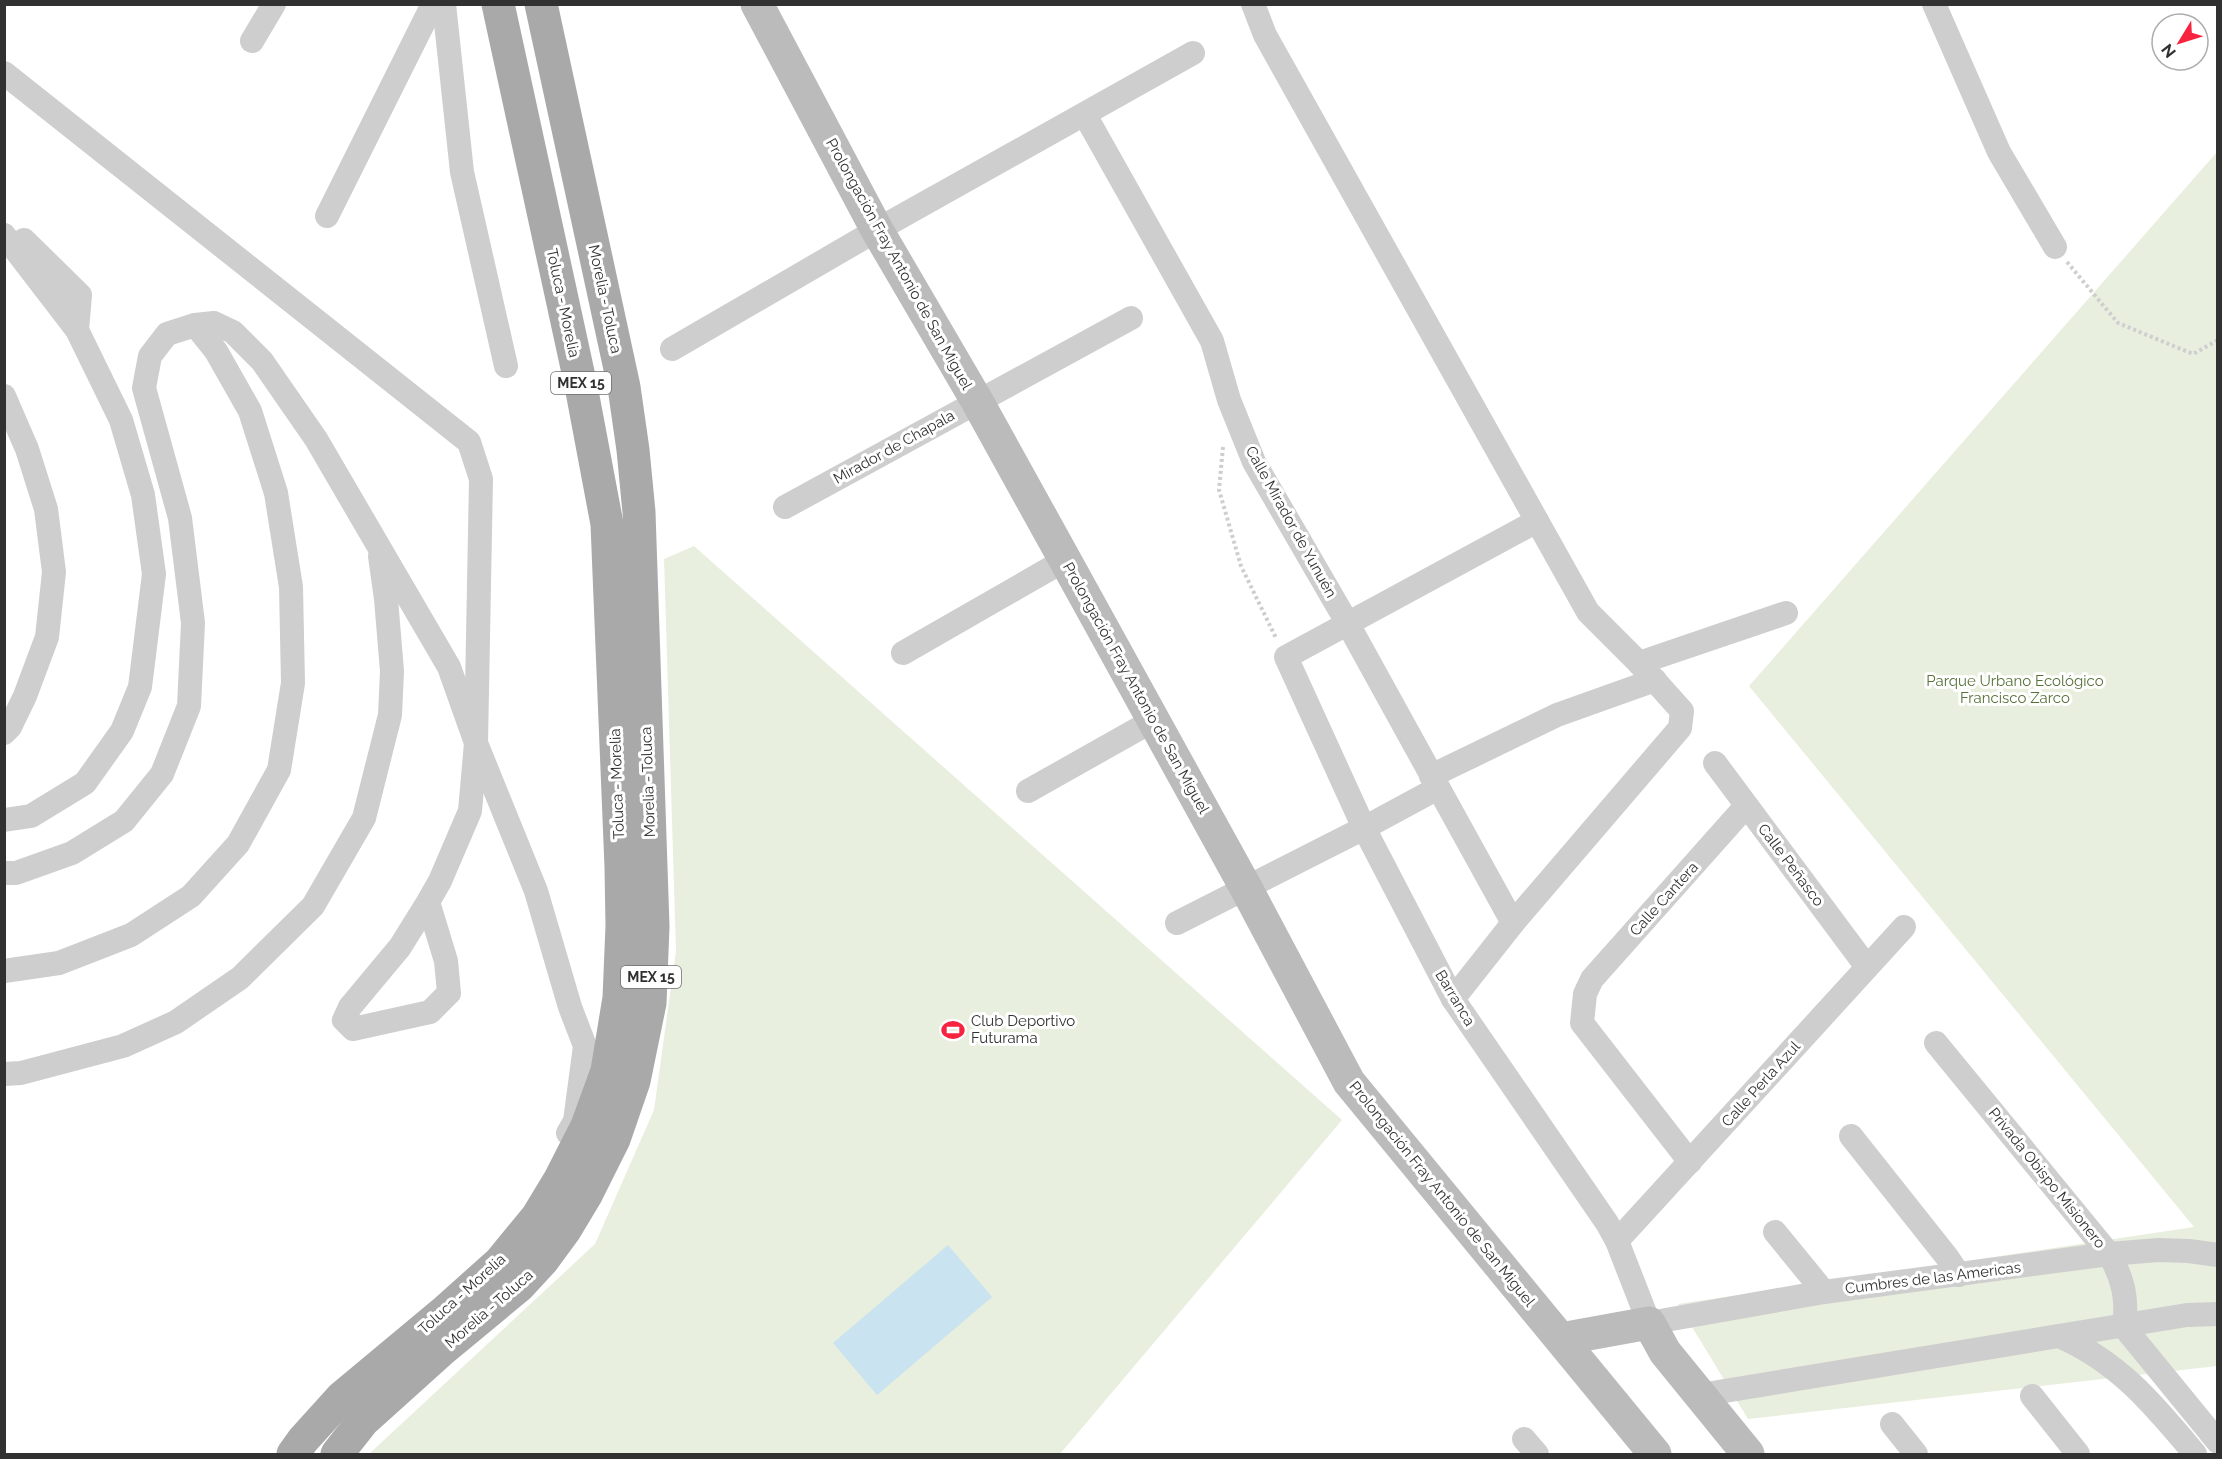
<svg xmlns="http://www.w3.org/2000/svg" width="2222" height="1459" font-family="Raleway,sans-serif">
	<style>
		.green { fill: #e8efde }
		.water { fill: #c9e3f0 }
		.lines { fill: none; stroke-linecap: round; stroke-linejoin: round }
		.path { stroke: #cecece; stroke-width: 4; stroke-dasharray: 3 3; stroke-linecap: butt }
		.street { stroke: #cecece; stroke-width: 24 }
		.secondary { stroke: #bbb; stroke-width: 33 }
		.primary { stroke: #a9a9a9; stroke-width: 33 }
		.labels { text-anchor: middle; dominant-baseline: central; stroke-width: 6; stroke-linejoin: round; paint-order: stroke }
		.shield { fill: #fff; stroke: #6f6f6f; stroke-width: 1.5 }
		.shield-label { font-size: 14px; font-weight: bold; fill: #313131 }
		.street-label { font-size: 15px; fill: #313131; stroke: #fff }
		.park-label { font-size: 15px; fill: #577239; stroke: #fff }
		.poi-label { font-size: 15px; fill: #313131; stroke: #fff; text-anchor: start }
	</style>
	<rect width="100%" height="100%" fill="#fff"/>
	<!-- green -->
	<g class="green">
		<polygon points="2217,152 2217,1366 1748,1419 1678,1304 2194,1227 1749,686"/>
		<polygon points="694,546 1342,1120 1060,1454 369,1454 595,1244 654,1110 676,951 664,559"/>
	</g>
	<!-- water -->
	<polygon class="water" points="948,1245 992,1297 877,1395 833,1343"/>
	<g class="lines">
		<!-- path -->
		<g class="path">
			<polyline points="2067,262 2118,323 2193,354 2218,340"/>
			<polyline points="1223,447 1219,490 1241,566 1276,638"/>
		</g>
		<!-- street -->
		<g class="street">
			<polyline points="444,4 462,172 506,366"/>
			<polyline points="1253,4 1265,35 1588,612 1639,663 1682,711 1680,728 1513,923 1453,999"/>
			<polyline points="1934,4 1999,152 2055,247"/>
			<polyline points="252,41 274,4"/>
			<polyline points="4,73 469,442 481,479 476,743 470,811 440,881 428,902 400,947 350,1007 344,1020 353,1029 430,1012 449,993 446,961 428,902"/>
			<polyline points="1085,115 1212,341 1229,400 1254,462 1348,624 1513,923"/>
			<polyline points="327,216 433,4"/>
			<polyline points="4,235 77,330 121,420 143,495 154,574 140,687 122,731 85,783 31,816 4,820"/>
			<polyline points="24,240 80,295 77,330"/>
			<polyline points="672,349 877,230 1193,53"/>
			<polyline points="4,396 27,449 46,509 54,572 47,637 25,696 10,727 4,733"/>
			<polyline points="785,507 1131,318"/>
			<polyline points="1537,521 1286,657 1364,828 1453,999 1607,1223 1617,1241 1649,1323 1824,1292 2109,1254 2158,1250 2189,1251 2218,1255"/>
			<polyline points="903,653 1065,560"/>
			<polyline points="1639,663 1786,613"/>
			<polyline points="1715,763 1867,967"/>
			<polyline points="1431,776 1557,715 1655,680"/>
			<polyline points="1028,791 1154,720"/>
			<polyline points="4,873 16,873 72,853 124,821 162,774 189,706 193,623 180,518 144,388 150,356 167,334 195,325 214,323 233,332 262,361 316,439 449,667 476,743 536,891 570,1007 585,1046 575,1121 568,1133"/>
			<polyline points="1177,923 1364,828 1438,788"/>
			<polyline points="4,971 59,963 131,935 191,896 238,844 279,770 293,683 291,587 276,493 250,411 216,351 195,325"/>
			<path d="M1936,1043L2109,1254C2123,1278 2128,1299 2124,1327L2218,1442"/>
			<polyline points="4,1074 21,1073 123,1046 176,1022 240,978 313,906 364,818 390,715 392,671 386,599 380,556"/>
			<polyline points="1851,1136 1947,1257 1959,1275"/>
			<polyline points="1690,1162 1582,1023 1585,994 1592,979 1746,806"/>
			<polyline points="1775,1232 1824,1292"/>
			<polyline points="1617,1241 1904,927"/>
			<path d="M2059,1336C2119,1362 2154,1405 2195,1454"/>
			<polyline points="1700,1395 2187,1315 2218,1314"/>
			<polyline points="2032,1396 2078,1454"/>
			<polyline points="1892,1424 1916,1454"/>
			<polyline points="1524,1439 1537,1454"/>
		</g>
		<!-- secondary -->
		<g class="secondary">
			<polyline points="757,4 877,230 977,401 1065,560 1246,888 1349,1082 1655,1454"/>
			<polyline points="1561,1339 1649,1323 1665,1352 1748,1454"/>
		</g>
		<!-- primary -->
		<g class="primary">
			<polyline points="293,1454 303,1440 341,1398 443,1313 500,1262 537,1217 560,1179 587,1126 607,1071 619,998 622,926 621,867 607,524 581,386 498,4"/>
			<polyline points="337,1454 363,1421 443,1349 519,1286 543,1260 565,1230 586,1195 614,1139 634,1081 650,1003 653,926 639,512 633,450 624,387 541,4"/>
		</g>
	</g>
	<!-- icons -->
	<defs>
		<g id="stadium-bare" transform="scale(1.8)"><path d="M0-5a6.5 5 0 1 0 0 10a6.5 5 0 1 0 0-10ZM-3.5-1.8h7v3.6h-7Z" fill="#f7243f" stroke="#fff" stroke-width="2.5" paint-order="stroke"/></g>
	</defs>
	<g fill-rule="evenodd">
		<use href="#stadium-bare" x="953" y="1030"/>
	</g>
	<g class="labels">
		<!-- shield labels -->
		<g class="shield">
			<rect x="551" y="372" width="60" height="22" rx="4.5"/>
			<rect x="621" y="966" width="60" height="22" rx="4.5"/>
		</g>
		<g class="shield-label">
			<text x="581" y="383">MEX 15</text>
			<text x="651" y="977">MEX 15</text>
		</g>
		<!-- street labels -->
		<g class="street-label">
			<text transform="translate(899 264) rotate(61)">Prolongación Fray Antonio de San Miguel</text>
			<text transform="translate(605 299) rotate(78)">Morelia - Toluca</text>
			<text transform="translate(563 303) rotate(78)">Toluca - Morelia</text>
			<text transform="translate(894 447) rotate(-29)">Mirador de Chapala</text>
			<text transform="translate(1291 522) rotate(61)">Calle Mirador de Yunuén</text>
			<text transform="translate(1136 688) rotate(61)">Prolongación Fray Antonio de San Miguel</text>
			<text transform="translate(648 782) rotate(-92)">Morelia - Toluca</text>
			<text transform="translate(617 784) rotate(-92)">Toluca - Morelia</text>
			<text transform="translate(1791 865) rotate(53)">Calle Peñasco</text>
			<text transform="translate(1664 899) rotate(-48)">Calle Cantera</text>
			<text transform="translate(1455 998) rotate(59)">Barranca</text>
			<text transform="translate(1761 1084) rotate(-48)">Calle Perla Azul</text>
			<text transform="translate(2047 1178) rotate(51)">Privada Obispo Misionero</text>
			<text transform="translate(1442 1194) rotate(51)">Prolongación Fray Antonio de San Miguel</text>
			<text transform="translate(1933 1278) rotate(-7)">Cumbres de las Americas</text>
			<text transform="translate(462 1294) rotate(-42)">Toluca - Morelia</text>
			<text transform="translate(489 1309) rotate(-41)">Morelia - Toluca</text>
		</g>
		<!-- park labels -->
		<g class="park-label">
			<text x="2015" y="681">Parque Urbano Ecológico<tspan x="2015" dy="17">Francisco Zarco</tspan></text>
		</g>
		<!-- poi labels -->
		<g class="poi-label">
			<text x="971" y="1021">Club Deportivo<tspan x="971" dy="17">Futurama</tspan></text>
		</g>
	</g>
	<!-- border -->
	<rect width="2222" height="1459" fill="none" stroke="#313131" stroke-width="12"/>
	<!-- north arrow -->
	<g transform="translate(2180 42) rotate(232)"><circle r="28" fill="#ffffff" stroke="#adadad" stroke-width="1.5"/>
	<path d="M0-4.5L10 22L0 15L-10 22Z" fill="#f7243f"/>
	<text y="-9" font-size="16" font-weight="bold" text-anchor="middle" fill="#313131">N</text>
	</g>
</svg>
